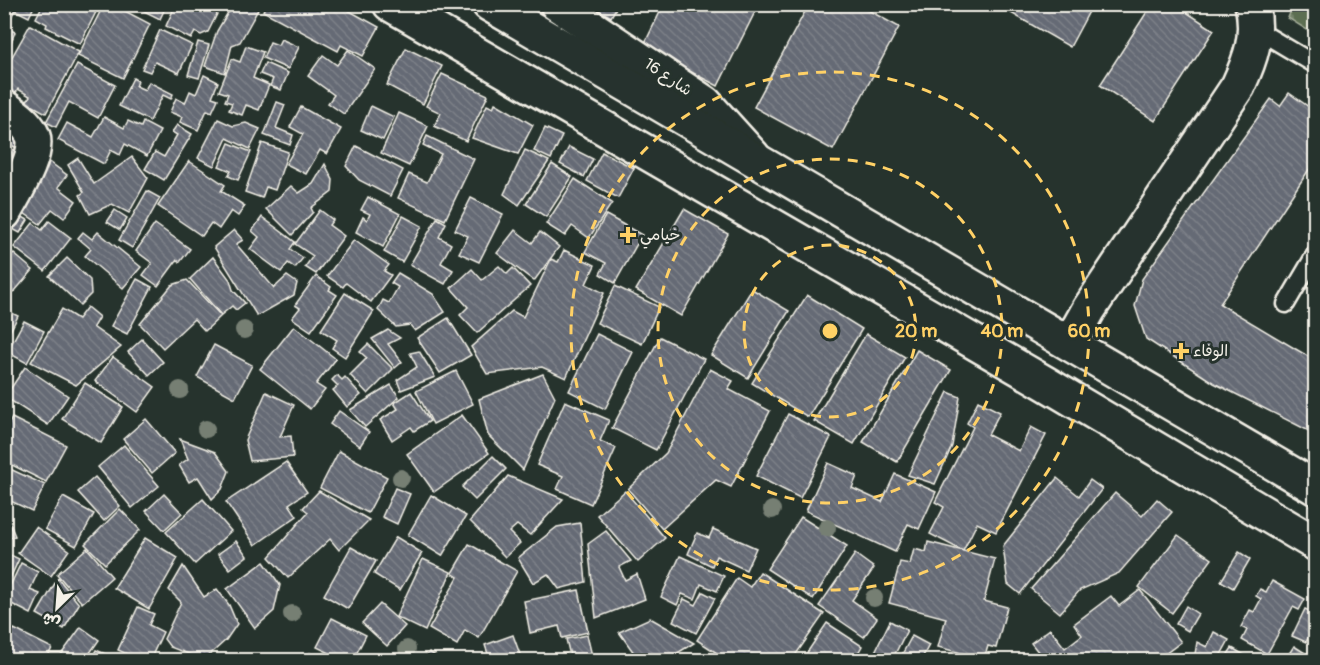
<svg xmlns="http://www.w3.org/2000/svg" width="1320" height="665" font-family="Pangolin,'Playpen Sans Arabic',sans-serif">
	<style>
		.cemetery { fill: url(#cemetery-stones); stroke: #a8b09c; stroke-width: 1.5 }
		.building { fill: url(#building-back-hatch); stroke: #f4f1e8; stroke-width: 1.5 }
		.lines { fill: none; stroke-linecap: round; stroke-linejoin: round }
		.lane-casing { stroke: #f4f1e8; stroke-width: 21 }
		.street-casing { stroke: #f4f1e8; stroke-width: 38 }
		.secondary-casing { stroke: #f4f1e8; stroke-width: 38 }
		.primary-casing { stroke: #f4f1e8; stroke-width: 38 }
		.lane { stroke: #26332d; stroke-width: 16 }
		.street { stroke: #26332d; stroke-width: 33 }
		.secondary { stroke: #26332d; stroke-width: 33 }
		.primary { stroke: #26332d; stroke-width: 33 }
		.tree { fill: #767f73 }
		.ring { fill: none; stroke: #ffd166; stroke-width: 3; stroke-dasharray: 10 8 }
		.poi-dot { fill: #ffd166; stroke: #26332d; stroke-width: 2 }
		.labels { text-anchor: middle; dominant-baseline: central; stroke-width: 6; stroke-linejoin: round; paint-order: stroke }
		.street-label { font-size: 16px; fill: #f4f1e8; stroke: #26332d }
		.poi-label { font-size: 16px; fill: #f4f1e8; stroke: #26332d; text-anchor: start }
		.centre { fill: #ffd166; stroke: #26332d; stroke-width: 3 }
		.ring-label { font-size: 18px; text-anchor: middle; font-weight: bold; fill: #ffd166; stroke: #26332d; stroke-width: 6; stroke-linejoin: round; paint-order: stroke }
	</style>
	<defs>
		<pattern id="cemetery-stones" width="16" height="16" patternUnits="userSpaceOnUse" patternTransform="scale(1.5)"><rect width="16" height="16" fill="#5c6e51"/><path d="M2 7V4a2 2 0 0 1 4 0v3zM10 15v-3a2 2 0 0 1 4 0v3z" fill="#74836a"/></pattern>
		<pattern id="building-back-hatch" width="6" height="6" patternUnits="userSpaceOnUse" patternTransform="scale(1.5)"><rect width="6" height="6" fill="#656a74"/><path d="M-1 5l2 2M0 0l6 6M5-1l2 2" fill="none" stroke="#7c8088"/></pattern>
	</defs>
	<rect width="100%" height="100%" fill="#26332d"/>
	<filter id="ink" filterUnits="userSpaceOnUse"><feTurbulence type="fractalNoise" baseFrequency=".0167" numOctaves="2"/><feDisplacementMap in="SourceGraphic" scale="12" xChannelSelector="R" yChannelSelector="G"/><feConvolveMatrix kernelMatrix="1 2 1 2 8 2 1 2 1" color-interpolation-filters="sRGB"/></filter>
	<g filter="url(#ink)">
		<!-- cemetery -->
		<polygon class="cemetery" points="1293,5 1315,5 1315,35 1288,18"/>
		<!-- building -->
		<g class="building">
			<polygon points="8,4 35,4 29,17 15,10 11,17 4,13"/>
			<polygon points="43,4 48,5 100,4 80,44 46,27 47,24 36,18"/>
			<polygon points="104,4 123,4 121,9 150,24 123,78 78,56"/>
			<polygon points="145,4 167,4 160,19 142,10"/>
			<polygon points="176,4 214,4 220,8 208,32 201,35 195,32 191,39 166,26"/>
			<polygon points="233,4 261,4 240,42 232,45 225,73 205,66 217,31"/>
			<polygon points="266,4 337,4 379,27 363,56 341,45 338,51 263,11"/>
			<polygon points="588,4 618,4 611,17"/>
			<polygon points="664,4 759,4 718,86 643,47"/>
			<polygon points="809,4 857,4 899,27 833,150 754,107"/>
			<polygon points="1016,4 1093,4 1070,47 1011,13"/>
			<polygon points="1152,4 1174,4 1214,30 1155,121 1100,85"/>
			<polygon points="30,25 79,52 46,113 26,102 30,96 18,89 15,95 4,89 4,71"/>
			<polygon points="4,27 15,32 10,45 4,42"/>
			<polygon points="160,30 192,45 179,73 155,62 150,72 142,69"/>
			<polygon points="281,39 299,47 288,69 263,58 270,42 278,45"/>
			<polygon points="198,42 209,45 199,78 188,75"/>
			<polygon points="246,46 263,52 253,78 269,85 259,110 246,105 242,115 229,110 232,103 225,101 228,94 219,91 232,59 240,62"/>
			<polygon points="406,48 442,66 423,104 387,85"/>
			<polygon points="348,50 375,69 344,114 328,103 334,95 308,76 323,55 337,65"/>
			<polygon points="265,63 288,73 281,90 270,86 273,79 260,74"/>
			<polygon points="77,65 115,85 98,118 69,102 56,127 46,122"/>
			<polygon points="442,74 488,95 466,141 434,126 441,113 426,106"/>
			<polygon points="204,75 218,82 212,97 218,99 212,112 207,110 198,130 180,122 182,117 170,112 176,98 185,103 190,91 196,94"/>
			<polygon points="133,78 138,81 136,86 145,90 149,82 173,94 171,99 163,95 150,121 119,106"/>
			<polygon points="1289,93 1316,112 1316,159 1220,304 1316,361 1316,421 1309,431 1214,383 1146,339 1135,306 1142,279 1271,99 1280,106"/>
			<polygon points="277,102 285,105 276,128 293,135 290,145 264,135"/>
			<polygon points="495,103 533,125 518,154 472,138 487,105 493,108"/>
			<polygon points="371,106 394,117 383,140 361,130"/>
			<polygon points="301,107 341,129 327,154 320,150 306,174 286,164 303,134 290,127"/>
			<polygon points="399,113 428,126 409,166 381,153"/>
			<polygon points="104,117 124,128 128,121 141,127 143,122 160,131 147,156 125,144 120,155 111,150 104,164 58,140 67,123 93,137"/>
			<polygon points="218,119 233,126 246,123 260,129 250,149 227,138 214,166 198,158"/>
			<polygon points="177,125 192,134 164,180 145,169 155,152 164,157 177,135 172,132"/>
			<polygon points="4,126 23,135 17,148 4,142"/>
			<polygon points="545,128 562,136 551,159 534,151"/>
			<polygon points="427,136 474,159 445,220 398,198 409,174 427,182 441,154 423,145"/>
			<polygon points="229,143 251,152 238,180 228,176 231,171 219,166"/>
			<polygon points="262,143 288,152 275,190 266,187 262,198 245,192"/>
			<polygon points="4,145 25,156 14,176 4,171"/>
			<polygon points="356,146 403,170 390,196 359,180 346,166"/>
			<polygon points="569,147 593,159 584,177 560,164"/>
			<polygon points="525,150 549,161 519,205 504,194"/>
			<polygon points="602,152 634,168 618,198 587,181"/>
			<polygon points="43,157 67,175 58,187 76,201 64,218 52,209 40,224 18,209"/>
			<polygon points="132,157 148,178 129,213 112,204 90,214 80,195 84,192 68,165 78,158 94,184"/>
			<polygon points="189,161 225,185 221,191 245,206 238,216 231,211 219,229 211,223 202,236 158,206"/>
			<polygon points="325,164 333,180 332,192 311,208 313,212 292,235 266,209 291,186 299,193 313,184"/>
			<polygon points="552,164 572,177 546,217 526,204"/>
			<polygon points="575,179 612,203 589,238 572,226 565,236 546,224"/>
			<polygon points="147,191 160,198 132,248 119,240"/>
			<polygon points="368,197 400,214 383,247 356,232 363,217 367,220 370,214 361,210"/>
			<polygon points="471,198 503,214 479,262 459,253 468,236 455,230"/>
			<polygon points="684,209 728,234 681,316 636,290"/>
			<polygon points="115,210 127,218 120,230 107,222"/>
			<polygon points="320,210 333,220 329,225 344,236 316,274 305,267 313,256 295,244"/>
			<polygon points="17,214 28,220 20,233 9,227"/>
			<polygon points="606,215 642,235 615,283 600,274 606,263 585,252"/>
			<polygon points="403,216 422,226 402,262 384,252"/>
			<polygon points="262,217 295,242 290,249 303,258 295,268 288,263 281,272 250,249 259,237 252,231"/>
			<polygon points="437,218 446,223 439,237 451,244 441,263 453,270 445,284 410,265"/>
			<polygon points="49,221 71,238 45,271 14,247 33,223 42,230"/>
			<polygon points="155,224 190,249 180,262 177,260 158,286 143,275 152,263 136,251"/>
			<polygon points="234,230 243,240 236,244 274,288 287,276 297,283 294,295 257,316 214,247"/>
			<polygon points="515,230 532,243 540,232 559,247 534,281 497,253"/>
			<polygon points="83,232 92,239 98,232 141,267 123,288 85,256 91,249 78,238"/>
			<polygon points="354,240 389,265 384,271 391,275 371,302 346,283 343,287 327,276"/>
			<polygon points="7,248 33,270 14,292 4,284 4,251"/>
			<polygon points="564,250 595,265 586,284 604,293 566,378 542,367 487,374 471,347 512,311 523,317 551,259 558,262"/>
			<polygon points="213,257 230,280 233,290 245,303 236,310 232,306 221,315 190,279"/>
			<polygon points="67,258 90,280 91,294 80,305 49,276"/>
			<polygon points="499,266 507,274 513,268 530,286 477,333 460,315 468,307 451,288 472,269 482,280"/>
			<polygon points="398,273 433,294 445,312 415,331 410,325 396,327 378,310 383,300 389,303 398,287 391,283"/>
			<polygon points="316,276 331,287 329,290 337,295 311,331 292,318 300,308 295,305"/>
			<polygon points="137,279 152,287 127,334 111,326"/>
			<polygon points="187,280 221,316 205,331 194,319 163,348 140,324 172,285"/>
			<polygon points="615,286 659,307 642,344 597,323"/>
			<polygon points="752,289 789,311 748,378 711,355"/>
			<polygon points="345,293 374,311 345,357 332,348 337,340 321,330"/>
			<polygon points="807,295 862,329 808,417 752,383"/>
			<polygon points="87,307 99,317 93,327 121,347 76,385 31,362 62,309 78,319"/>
			<polygon points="4,309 18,316 6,339 4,338"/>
			<polygon points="448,318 471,355 440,373 417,338"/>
			<polygon points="24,321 44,331 27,363 7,352"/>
			<polygon points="294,326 336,359 316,384 325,390 310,409 260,369"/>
			<polygon points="388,330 400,338 388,344 402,362 395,368 372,339"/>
			<polygon points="597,334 633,352 605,409 569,391"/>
			<polygon points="866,334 905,357 854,444 814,421"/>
			<polygon points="660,337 704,359 656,450 612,428"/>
			<polygon points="142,339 163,362 149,375 128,352"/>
			<polygon points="368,344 393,369 368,394 350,375 367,358 360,352"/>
			<polygon points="214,345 252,365 235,398 197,377"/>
			<polygon points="917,350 951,370 897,462 863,442"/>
			<polygon points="419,351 435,377 401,390 397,380 417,367 410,353"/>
			<polygon points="113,357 155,387 137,412 95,381"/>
			<polygon points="25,367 68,396 48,425 5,397"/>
			<polygon points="710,369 733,381 728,389 770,411 731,487 716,480 662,529 628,489 666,453"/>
			<polygon points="456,371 473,404 433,424 416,391"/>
			<polygon points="543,374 555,397 523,470 488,435 479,399"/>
			<polygon points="337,375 342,380 345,377 361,395 347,407 333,390 338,386 332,380"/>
			<polygon points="85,383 123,407 101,443 62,419"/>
			<polygon points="391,385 399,397 365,427 350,410"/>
			<polygon points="266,392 294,405 280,437 291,436 293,457 250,461 245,440"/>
			<polygon points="411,392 430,421 414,431 411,427 392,440 380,420 398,409 394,403"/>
			<polygon points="948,392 960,397 952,446 935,484 908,475"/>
			<polygon points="565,401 609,420 600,441 616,448 591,504 557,489 563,476 537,465"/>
			<polygon points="978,401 1000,412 988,435 1019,451 1031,427 1046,435 996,532 977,523 963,551 930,534 944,507 935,502 973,427 967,423"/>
			<polygon points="339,411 369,432 360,446 330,424"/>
			<polygon points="788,414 831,437 800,498 756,476"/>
			<polygon points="462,415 489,453 434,492 407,454"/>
			<polygon points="12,418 66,445 46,482 4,461 4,433"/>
			<polygon points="146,419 175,453 152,473 123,439"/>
			<polygon points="180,439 215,452 229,471 222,489 212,499 198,477 189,482 179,465 188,459"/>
			<polygon points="124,445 159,486 132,508 98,467"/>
			<polygon points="339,451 387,477 368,513 320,488"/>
			<polygon points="493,456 506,469 475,500 462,487"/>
			<polygon points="286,462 307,492 289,504 297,516 255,545 226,502"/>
			<polygon points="828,463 857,476 852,488 882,502 895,474 936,492 919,529 908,524 895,552 806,511"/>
			<polygon points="10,469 45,485 32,511 4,498 4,480"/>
			<polygon points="508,476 563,499 530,535 517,525 509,532 520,543 505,557 470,521"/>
			<polygon points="95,477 120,506 104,521 78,492"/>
			<polygon points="1057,478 1079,496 1090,480 1102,489 1020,594 1008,584 1003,546"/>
			<polygon points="395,488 410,494 397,524 382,517"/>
			<polygon points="319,491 369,520 339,550 330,539 288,578 269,557 308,512 303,508"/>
			<polygon points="625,491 665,538 638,562 597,515"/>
			<polygon points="1115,493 1142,516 1157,499 1172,512 1119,573 1080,590 1060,613 1031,589"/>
			<polygon points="164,494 182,513 164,530 146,511"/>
			<polygon points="431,495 466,516 442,556 408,535"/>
			<polygon points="63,497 94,514 76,546 45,529"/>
			<polygon points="203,499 231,531 195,564 166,532"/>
			<polygon points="4,509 15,536 4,540"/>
			<polygon points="120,509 140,530 105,564 85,544"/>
			<polygon points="801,517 847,546 813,599 767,569"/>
			<polygon points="580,523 586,582 559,589 548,574 533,583 518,558 557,527"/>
			<polygon points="36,527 69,550 51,576 18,553"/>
			<polygon points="713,529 756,548 746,570 716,556 712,566 688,554 697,533 709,538"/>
			<polygon points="606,531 631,561 619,567 625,580 637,574 645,599 596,618 588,544"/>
			<polygon points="1178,535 1212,559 1172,613 1139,587"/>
			<polygon points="396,537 422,553 400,590 374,574"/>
			<polygon points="145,538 178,558 149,609 114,588"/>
			<polygon points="236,541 247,556 230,569 218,554"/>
			<polygon points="928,542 995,559 984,601 1007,607 996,648 988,646 984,659 938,647 946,618 889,603 900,562 910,564 914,549 926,552"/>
			<polygon points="469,544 517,571 479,638 465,630 457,645 429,629 458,577 452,573"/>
			<polygon points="351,547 376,561 348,609 324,595"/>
			<polygon points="87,548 112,577 82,603 57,574"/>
			<polygon points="4,552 19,559 7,585 4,584"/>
			<polygon points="1239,552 1250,559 1233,588 1221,581"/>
			<polygon points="855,554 874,568 852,600 877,618 864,637 819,606"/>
			<polygon points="680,556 724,576 717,591 701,584 695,599 682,594 677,605 661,597"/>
			<polygon points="423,559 451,572 425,631 396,617"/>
			<polygon points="264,562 280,585 274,611 255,628 227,589"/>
			<polygon points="21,563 38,572 30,590 40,594 31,614 4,600 4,586 9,588"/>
			<polygon points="183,566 204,597 217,589 229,605 237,624 226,640 204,660 170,647 164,639 181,602 169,590"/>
			<polygon points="760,572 824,614 792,660 779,657 777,660 721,660 723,657 697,640 737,578 750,587"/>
			<polygon points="58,578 79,604 64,629 37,614"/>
			<polygon points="1272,581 1305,599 1299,610 1293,607 1267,654 1242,640 1247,630 1241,627 1250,610 1254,612 1261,599 1256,596 1260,589 1266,592"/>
			<polygon points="579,590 588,632 562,638 559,626 530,633 524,601"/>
			<polygon points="1140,590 1181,642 1157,660 1039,660 1043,658 1031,643 1050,629 1065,648 1082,635 1074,624 1111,596 1119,606"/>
			<polygon points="703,592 715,598 696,633 673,621 684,599 696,605"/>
			<polygon points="380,604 405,626 387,646 362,623"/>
			<polygon points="1186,606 1198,614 1188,631 1176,624"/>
			<polygon points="138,607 154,614 149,625 163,632 150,660 140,660 118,650"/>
			<polygon points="1305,609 1316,614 1316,624 1306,642 1292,636"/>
			<polygon points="332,618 366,635 353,660 344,660 317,647"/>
			<polygon points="650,618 694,643 666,660 639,660 619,632"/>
			<polygon points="890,621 907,630 892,660 871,660"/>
			<polygon points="827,623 862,646 854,660 802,660"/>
			<polygon points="81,627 99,640 85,660 66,660 60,656"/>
			<polygon points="14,629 52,648 46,660 21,660 4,652 4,646"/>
			<polygon points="1214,632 1229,640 1218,660 1194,660 1197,642 1207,647"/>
			<polygon points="513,635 522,660 490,660 485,645"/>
			<polygon points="587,635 593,660 571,660 566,639"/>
			<polygon points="912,636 929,645 921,660 899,660"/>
			<polygon points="1294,646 1316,660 1285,660"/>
			<polygon points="1232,648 1253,660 1224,660"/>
			<polygon points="96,650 119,660 91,660"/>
			<polygon points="429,652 442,660 424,660"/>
			<polygon points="310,653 316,660 300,660"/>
			<polygon points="367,654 380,660 363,660"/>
			<polygon points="566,654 568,660 548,660"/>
		</g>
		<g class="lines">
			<!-- lane casing -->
			<g class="lane-casing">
				<g id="lane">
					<polyline points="1257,30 1316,65"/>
					<polyline points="1286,304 1316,253"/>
				</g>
			</g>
			<!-- street casing -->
			<g class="street-casing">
				<g id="street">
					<path d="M4,107C14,114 27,123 32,134C42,151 13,196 4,213"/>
					<path d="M1070,343L1089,309L1238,86C1251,58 1259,36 1252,4"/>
				</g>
			</g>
			<!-- secondary casing -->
			<g class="secondary-casing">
				<polyline id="secondary" points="557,4 705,103 753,156"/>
			</g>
			<!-- primary casing -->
			<g class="primary-casing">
				<g id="primary">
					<polyline points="390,4 1045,383 1316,544"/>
					<polyline points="489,4 1316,488"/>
				</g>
			</g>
			<!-- lane -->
			<use href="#lane" class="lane"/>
			<!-- street -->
			<use href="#street" class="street"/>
			<!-- secondary -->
			<use href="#secondary" class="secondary"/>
			<!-- primary -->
			<use href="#primary" class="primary"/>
		</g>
		<!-- trees -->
		<g class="tree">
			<circle cx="244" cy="330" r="9"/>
			<circle cx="180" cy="390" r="9"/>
			<circle cx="206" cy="429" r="9"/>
			<circle cx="401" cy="478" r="9"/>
			<circle cx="772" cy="510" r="9"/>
			<circle cx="827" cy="528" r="9"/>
			<circle cx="874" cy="598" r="9"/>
			<circle cx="292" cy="614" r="9"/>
			<circle cx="407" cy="649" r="9"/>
		</g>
	</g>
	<!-- distance rings -->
	<g class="ring">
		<circle cx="830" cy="331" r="86"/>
		<circle cx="830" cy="331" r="172"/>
		<circle cx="830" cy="331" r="259"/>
	</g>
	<!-- markers -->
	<g class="poi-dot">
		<path d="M625 226h6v6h6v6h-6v6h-6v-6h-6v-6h6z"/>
		<path d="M1178 342h6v6h6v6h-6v6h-6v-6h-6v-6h6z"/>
	</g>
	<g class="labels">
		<!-- street labels -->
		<g class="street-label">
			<text transform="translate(668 77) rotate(34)">شارع 16</text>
		</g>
		<!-- poi labels -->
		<g class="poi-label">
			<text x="640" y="235">خيامي</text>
			<text x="1193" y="351">الوفاء</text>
		</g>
	</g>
	<circle cx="830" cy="331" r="9" class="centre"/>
	<g class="ring-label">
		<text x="916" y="337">20 m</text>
		<text x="1002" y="337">40 m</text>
		<text x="1089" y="337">60 m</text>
	</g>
	<!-- margin -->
	<rect width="1320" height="665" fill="none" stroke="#26332d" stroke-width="24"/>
	<rect x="12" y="12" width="1296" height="641" fill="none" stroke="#f4f1e8" stroke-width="2" filter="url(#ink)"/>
	<!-- north arrow -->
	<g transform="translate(57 608) rotate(205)" stroke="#26332d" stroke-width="4.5" paint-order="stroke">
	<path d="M0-4.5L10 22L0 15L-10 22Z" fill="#f4f1e8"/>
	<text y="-9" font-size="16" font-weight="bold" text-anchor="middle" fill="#f4f1e8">ش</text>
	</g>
</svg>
